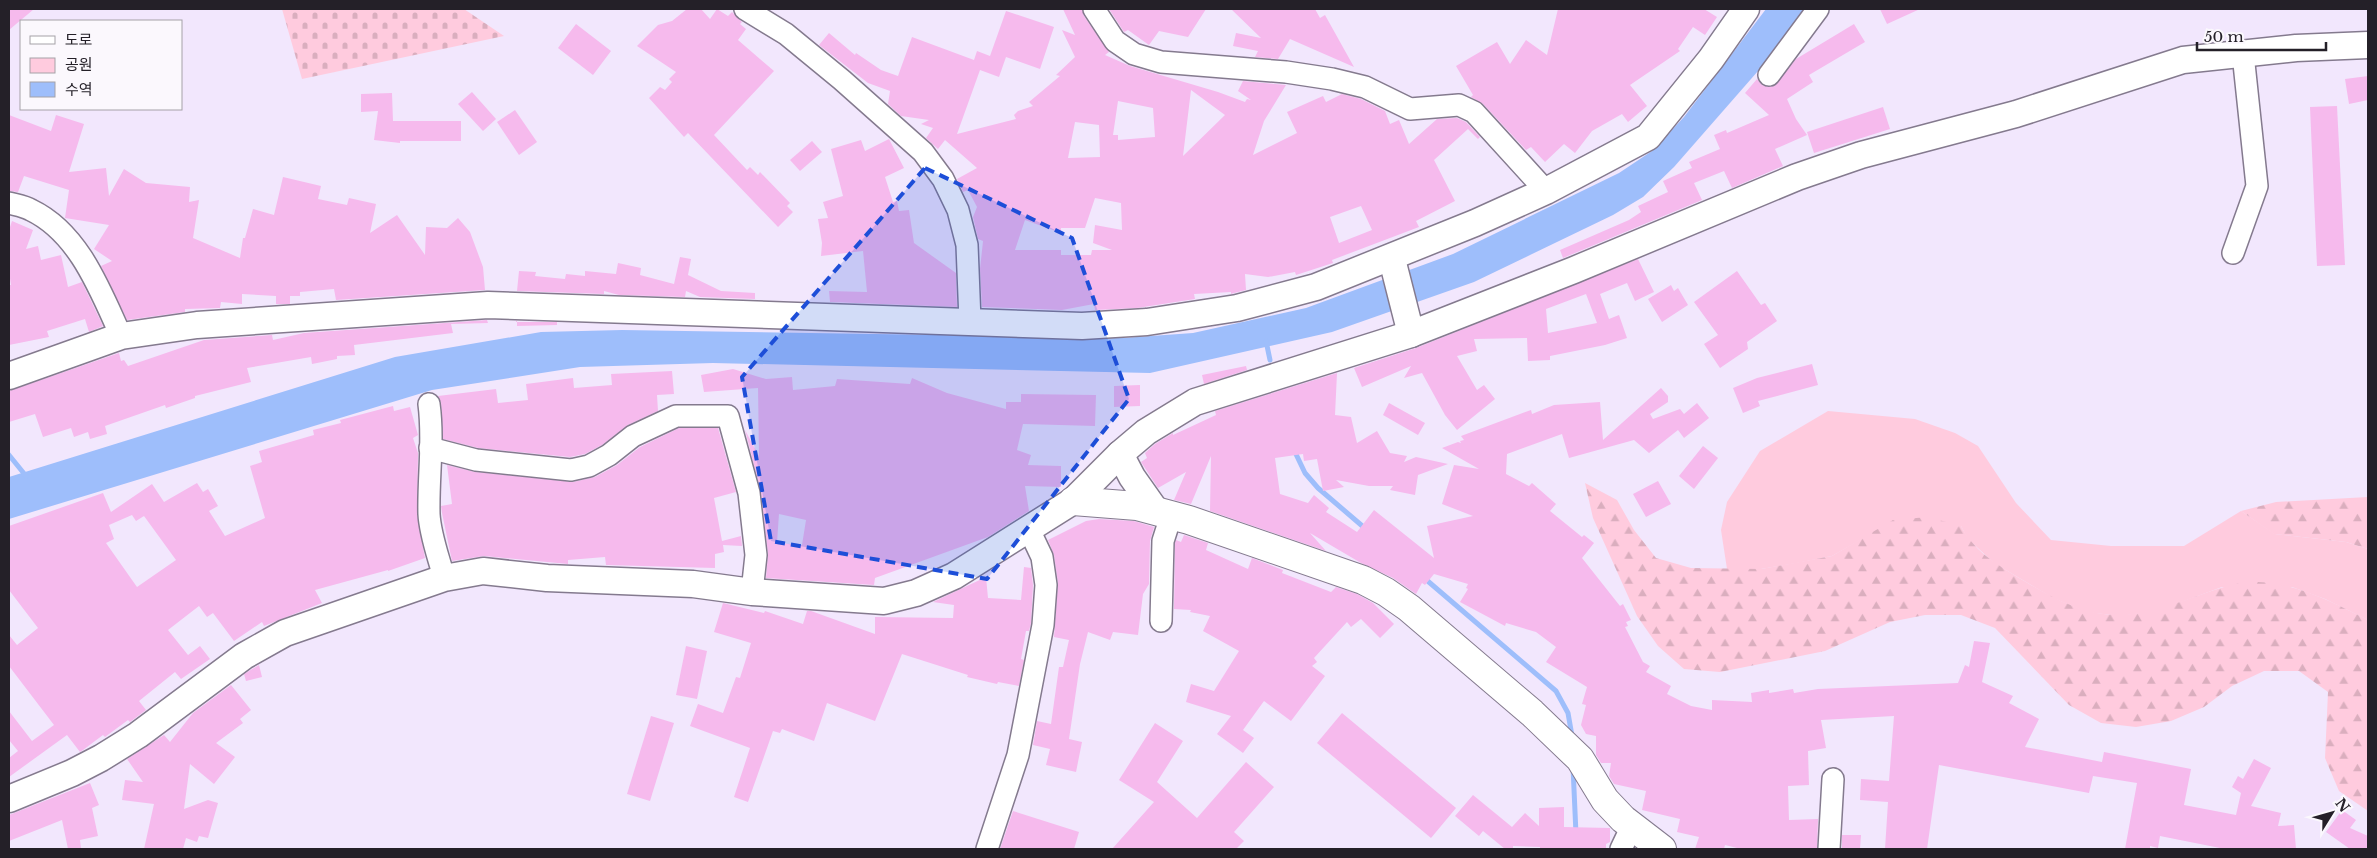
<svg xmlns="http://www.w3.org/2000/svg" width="2377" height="858" font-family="'Libre Baskerville','Noto Sans KR',serif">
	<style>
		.green { fill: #ffcbde }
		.forest { fill: url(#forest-firs) }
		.cemetery { fill: url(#cemetery-stones) }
		.water { fill: #9ebefb }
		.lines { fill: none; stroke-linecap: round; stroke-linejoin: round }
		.stream { stroke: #9ebefb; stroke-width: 5 }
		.building { fill: #f6baed; fill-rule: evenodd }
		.minor-casing { stroke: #847a8e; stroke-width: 24 }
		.tertiary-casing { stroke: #847a8e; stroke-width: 29 }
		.secondary-casing { stroke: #847a8e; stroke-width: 30 }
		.minor { stroke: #fff; stroke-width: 21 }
		.tertiary { stroke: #fff; stroke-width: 26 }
		.secondary { stroke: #fff; stroke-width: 28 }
		.marked { fill: #1d4ed8; fill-opacity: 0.2; stroke: #1d4ed8; stroke-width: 4; stroke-dasharray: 10 6; stroke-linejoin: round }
	</style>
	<defs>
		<pattern id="forest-firs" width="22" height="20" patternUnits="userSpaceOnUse" patternTransform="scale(1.25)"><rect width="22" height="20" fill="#ffcbde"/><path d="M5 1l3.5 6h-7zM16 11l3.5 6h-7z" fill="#daaebe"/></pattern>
		<pattern id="cemetery-stones" width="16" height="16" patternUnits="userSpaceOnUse" patternTransform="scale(1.25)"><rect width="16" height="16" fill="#ffcbde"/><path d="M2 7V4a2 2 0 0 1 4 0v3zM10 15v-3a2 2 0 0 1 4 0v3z" fill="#daaebe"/></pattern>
	</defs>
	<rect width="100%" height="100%" fill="#f2e7fd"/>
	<!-- green -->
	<polygon class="green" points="1828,411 1915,419 1955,433 1978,446 2016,503 2051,540 2111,546 2184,546 2241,511 2275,534 2346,542 2368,549 2368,620 2325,599 2292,587 2222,587 2157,611 2120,616 2086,612 2053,598 1994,563 1968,539 1961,526 1862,539 1832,556 1797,563 1761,569 1727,569 1721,530 1727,502 1760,451"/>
	<!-- forest -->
	<g class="forest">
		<path d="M1585,483L1617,500L1634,530L1656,558L1691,568L1761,569L1832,556L1893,520L1928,517L1961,526C1975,553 2001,567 2026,582C2091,621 2120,624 2191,598C2212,591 2235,581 2258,582C2297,583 2334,603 2368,620V811L2339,791L2325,758L2328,692L2299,671H2264L2232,686L2204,707L2171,721L2136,727L2101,723L2069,705L1995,628L1961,615H1925L1890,622L1825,651L1720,672L1684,669L1658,646L1637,616L1593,518Z"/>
		<polygon points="2368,497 2368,549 2346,542 2274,534 2241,511 2276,502"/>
	</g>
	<!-- cemetery -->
	<polygon class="cemetery" points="282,9 464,9 504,36 302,79"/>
	<!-- water -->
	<polygon class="water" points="1766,9 1804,9 1758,71 1674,167 1643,197 1613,215 1474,282 1332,332 1150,373 713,363 580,367 432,390 9,519 9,477 395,357 541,332 622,330 1123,338 1193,333 1306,308 1453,254 1619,173 1652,151 1684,117"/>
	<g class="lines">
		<!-- stream -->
		<g class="stream">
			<polyline points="1266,341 1270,360"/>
			<polyline points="1294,450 1305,473 1318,488 1367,530"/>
			<polyline points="9,455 26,476"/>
			<polyline points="1423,577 1556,691 1568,713 1572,736"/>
			<polyline points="1573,767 1576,834"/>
		</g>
	</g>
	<!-- building -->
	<g class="building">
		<polygon points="9,9 34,9 9,30"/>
		<polygon points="687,9 701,9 710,19 717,9 728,16 732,12 742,22 740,24 746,29 738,40 774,71 714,135 747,170 750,167 758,175 760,172 790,203 787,206 793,212 778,227 688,133 684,137 649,98 660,87 665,90 672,82 669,79 676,72 637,46 658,25 672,21"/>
		<path d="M1063,9H1082L1084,16L1109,52L1105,55L1130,66L1218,92L1245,102L1247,99L1251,100L1238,91L1243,81L1286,85L1264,121L1253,155L1297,133L1287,112L1323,96L1326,102L1342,94L1361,99L1385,111L1390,124L1399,120L1409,144L1437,119L1457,118L1466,122L1480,137L1478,139L1468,129L1434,160L1455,201L1416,221L1419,227L1332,260L1333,263L1296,275L1295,272L1268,277L1245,274L1246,290L1234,293L1231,294V292L1194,294L1195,299L1137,308L1095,310L1094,304L1062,310L982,307L980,269L983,241L978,239L973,217L977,207L968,190L963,192L957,179L977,168L945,140L938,149L926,138L933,128L921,124L929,120L901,116L888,104L890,91L868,83L819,45L829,33L855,55L856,53L881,70L898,76L912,37L974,60L977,51L990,56L1006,11L1054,27L1040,69L1006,57L999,77L980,70L957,134L1016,119L1014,115L1018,111L1033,106L1029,102L1060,76L1056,75L1075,57L1062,30L1075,35ZM1191,90L1225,115L1183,156ZM1118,101L1153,108L1155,137L1118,140V135H1113ZM1075,122L1099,125L1100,157L1068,158ZM1095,198L1121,203L1122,230L1095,225L1093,243L1112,250H1092L1091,255H1061V250H1015L1025,220L1061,233V228H1085ZM1361,206L1372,230L1339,243L1330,217Z"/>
		<polygon points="1109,9 1206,9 1188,37 1159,31 1149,45 1128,30 1124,32"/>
		<polygon points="1231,9 1315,9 1320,18 1325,15 1354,67 1290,39 1278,59 1255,57 1258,51 1233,46 1236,33 1261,38"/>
		<polygon points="1558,9 1704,9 1717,17 1705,35 1693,27 1678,49 1680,51 1630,85 1647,106 1628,122 1622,114 1592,131 1575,153 1564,144 1545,162 1531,147 1526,150 1483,104 1471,97 1473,95 1456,66 1497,42 1510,64 1526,40 1547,55"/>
		<polygon points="1880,9 1920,9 1887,24"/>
		<polygon points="576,24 611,51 593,75 558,48"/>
		<polygon points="1854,24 1865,42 1809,75 1813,82 1787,99 1796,119 1807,135 1775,149 1783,166 1732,188 1724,171 1694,183 1702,200 1563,258 1560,250 1629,220 1641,212 1638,206 1668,192 1663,181 1692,168 1689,162 1720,149 1714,135 1726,130 1727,133 1769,115 1745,93 1757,79 1762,85 1768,87 1774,86 1796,59"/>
		<polygon points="2368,76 2368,100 2349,104 2345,79"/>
		<polygon points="472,92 496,119 483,131 458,104"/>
		<polygon points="392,93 393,121 461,121 461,141 400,141 400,143 374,140 378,111 361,112 361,94"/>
		<polygon points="2337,106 2345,265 2317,266 2310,107"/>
		<polygon points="1883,107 1890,129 1814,153 1807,132"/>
		<polygon points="515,110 537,142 519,155 497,122"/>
		<polygon points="9,115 51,131 56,115 84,124 69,172 106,168 109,196 124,169 146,183 190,187 189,202 199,200 193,238 240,258 243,238 245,238 253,209 274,215 283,177 321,186 318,199 347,205 349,198 376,204 370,233 397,215 425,255 426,227 447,228 458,218 470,232 483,267 485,290 336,300 334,289 300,292 300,296 290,296 290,304 276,304 276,296 242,294 242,304 221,302 220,308 185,309 185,312 127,320 101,266 112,261 94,249 109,225 65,218 69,190 24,176 18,192 9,191"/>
		<polygon points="889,139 904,168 885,177 893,202 897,201 899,211 909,210 914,243 956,273 957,307 830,302 829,291 867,292 863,251 821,256 822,243 818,219 828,218 823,202 843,196 831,149 861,140 865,151"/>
		<polygon points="812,141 822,152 800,171 790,160"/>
		<polygon points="12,221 33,230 26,249 38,246 41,260 61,255 68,287 82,282 103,326 89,332 85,319 47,331 49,337 9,345 9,285 11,285 9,272 9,230"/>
		<polygon points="680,257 691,259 688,275 721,291 755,293 755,299 700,297 686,291 685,297 619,295 604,291 604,294 517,291 519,271 536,272 535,276 565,279 566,274 585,276 585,271 616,274 618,263 641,268 640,275 674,284"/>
		<path d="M1638,259L1654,292L1635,301L1627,283L1600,294L1609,319L1619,315L1627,338L1605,345L1550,356V360L1528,361L1527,338L1474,339L1477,351L1457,356L1477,390L1484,385L1495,399L1457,430L1445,415L1422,373L1404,378L1411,366L1362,387L1354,368L1416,348ZM1586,294L1597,323L1548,333L1546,309Z"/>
		<polygon points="1737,271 1761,305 1765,303 1777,321 1747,342 1748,349 1720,368 1704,344 1718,335 1694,302"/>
		<polygon points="1671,285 1674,291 1678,288 1688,305 1662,322 1648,299"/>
		<polygon points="487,320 488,323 451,324 453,333 354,345 355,355 337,356 337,359 312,364 311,357 247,368 251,382 195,396 195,398 166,408 165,405 105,426 107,434 90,439 88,432 74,437 71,428 43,437 35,414 9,422 9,391 119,353 121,361 124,360 128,366 204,340 272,335 273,340 304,333"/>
		<polygon points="515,321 557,322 557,325 517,326 517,321"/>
		<polygon points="1812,364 1818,385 1758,401 1760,406 1743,413 1733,388 1757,378"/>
		<polygon points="1246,366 1247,370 1204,384 1202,375"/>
		<path d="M733,369L766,379L792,377L793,390L835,386L837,379L910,384L912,378L947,393L1006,409V402H1021V394L1096,395L1095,426L1023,424L1017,450L1031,455L1028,465L1061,466V487L1025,486L1029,511L988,537L875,578L874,585L766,578L768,554L761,492L745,430L759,456L758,388L704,392L701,375ZM779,514L806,520L802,545L777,543Z"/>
		<polygon points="672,371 674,394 657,395 658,411 628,425 602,445 585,454 570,457 478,448 443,439 441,403 438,396 496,389 498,403 528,400 526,384 573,378 574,388 612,385 611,374"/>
		<polygon points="1337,373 1335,415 1351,417 1357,443 1377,431 1390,453 1407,456 1404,462 1416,457 1448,464 1418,475 1415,495 1390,490 1393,486 1369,486 1336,480 1344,487 1323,491 1317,459 1304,461 1303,454 1275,458 1280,494 1308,503 1314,495 1329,508 1326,512 1357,532 1374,510 1434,558 1427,526 1473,516 1442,504 1454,465 1479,469 1442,448 1458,442 1461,443 1460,441 1464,440 1461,436 1531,410 1532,414 1554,405 1600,402 1603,440 1661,388 1668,396 1668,402 1650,414 1653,419 1680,409 1684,414 1697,403 1709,418 1684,438 1678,430 1649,453 1634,440 1569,458 1562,434 1507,454 1506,474 1529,486 1532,483 1556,504 1550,511 1582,537 1584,535 1594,543 1582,558 1620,606 1623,604 1631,620 1626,622 1628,626 1625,627 1643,662 1650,666 1646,672 1671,686 1667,694 1691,706 1712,710 1712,700 1752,702 1751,693 1769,690 1769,693 1793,689 1794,693 1818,689 1958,683 1965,665 1969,667 1974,641 1990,643 1982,682 2013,696 2009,703 2039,719 2025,747 2102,762 2104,752 2191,769 2184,805 2236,815 2241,793 2232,787 2238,776 2243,779 2254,759 2271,768 2251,806 2281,813 2278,826 2294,825 2296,849 2225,849 2160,836 2158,848 2150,846 2150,849 2125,849 2137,783 2093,776 2089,793 1939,765 1927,849 1885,849 1888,802 1860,800 1861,779 1889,781 1894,716 1821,720 1826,748 1808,751 1809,785 1788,786 1789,820 1818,819 1817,849 1741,849 1725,845 1724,849 1695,849 1699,837 1677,832 1680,819 1642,810 1646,791 1614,784 1609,776 1611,763 1601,763 1596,755 1596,736 1586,734 1581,725 1586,705 1582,704 1587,687 1546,662 1556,647 1536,632 1506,623 1505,626 1460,602 1468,589 1466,588 1468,584 1434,574 1425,585 1422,583 1416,594 1393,578 1361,563 1310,533 1326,551 1210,511 1211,456 1191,504 1174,500 1186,472 1158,488 1141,462 1147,458 1145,453 1155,444 1173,433 1173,435 1216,415 1215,411"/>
		<polygon points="1140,385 1140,406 1114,407 1114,386"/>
		<polygon points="1389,403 1425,423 1418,435 1383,415"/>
		<path d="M393,406L394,411L410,407L418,435L413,438L418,453L417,515L425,558L388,571V570L315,590L322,603L264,626L262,622L234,641L213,613L207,617L199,606L168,630L188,655L200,646L210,659L181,679L175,672L139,701L146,710L130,722L128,720L105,737L103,735L83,750L80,752L67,735L9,777V758L18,751L9,740V711L32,741L54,725L9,666V635L17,645L38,628L9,590V526L103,493L111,512L152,484L164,502L197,483L203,492L208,489L218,506L209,511L225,536L265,518L250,466L262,462L259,451L314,435L313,430L341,423L340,420ZM132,515L136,521L144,516L176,560L137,587L106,543L114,539L109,525Z"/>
		<polygon points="679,428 718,428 736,492 714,498 722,541 741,536 742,546 723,545 724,552 715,554 715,568 606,565 605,557 568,560 568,564 484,556 452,561 442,513 441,506 452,504 447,465 475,472 573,482 595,477 617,465 640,447"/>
		<polygon points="1703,446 1718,458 1694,489 1679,476"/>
		<polygon points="1658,481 1671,504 1646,517 1633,494"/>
		<polygon points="1099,519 1134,521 1154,527 1150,541 1149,584 1143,594 1138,635 1113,632 1110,640 1088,632 1080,664 1069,739 1082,742 1076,772 1046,765 1050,749 1033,745 1037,721 1051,724 1059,667 1063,667 1069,640 1054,637 1058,583 1054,555 1048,540 1086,521"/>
		<polygon points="1184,535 1208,543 1206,550 1248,569 1252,558 1283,570 1282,573 1331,592 1336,587 1357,594 1373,603 1394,624 1380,638 1361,619 1351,627 1347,622 1314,658 1317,662 1312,666 1325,676 1291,721 1264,701 1243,730 1254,738 1243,753 1217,734 1231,716 1186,702 1191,684 1214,691 1239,651 1203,631 1210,616 1190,612 1191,610 1174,609 1175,543 1176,540 1181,542"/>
		<polygon points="1024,567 1031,568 1033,585 1031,623 1029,631 1026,631 1021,659 1024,660 1019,686 998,682 997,684 967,677 968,675 902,654 875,721 827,703 814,741 782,729 780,733 773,731 748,802 734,797 750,748 690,726 698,704 723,713 736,677 740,678 751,643 714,632 723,603 764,613 765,611 803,624 807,611 811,611 875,634 875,617 953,618 954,605 933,602 986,577 988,598 1021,600"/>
		<polygon points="686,646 707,651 697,699 676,695"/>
		<polygon points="259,665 262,677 246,681 244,674"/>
		<polygon points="231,685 251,710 240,719 243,723 216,743 235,757 214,784 190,764 184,809 208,800 218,803 208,838 199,836 197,842 186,838 183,849 144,849 154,804 122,800 125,780 143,782 127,759 164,735 170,742 193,713"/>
		<polygon points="1342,713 1456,808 1431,838 1317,743"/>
		<polygon points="651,716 674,723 650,801 627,794"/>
		<polygon points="1155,723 1183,741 1157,782 1197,818 1246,762 1274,787 1234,832 1244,841 1236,849 1112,849 1154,802 1119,780"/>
		<polygon points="90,783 99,805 92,808 98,836 80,840 81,849 68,849 62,820 9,841 9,815"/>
		<polygon points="1473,795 1512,827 1525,813 1539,826 1539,808 1564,807 1564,827 1610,828 1610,842 1606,844 1606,849 1540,849 1540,847 1513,846 1513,849 1505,849 1483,831 1479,836 1455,816"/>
		<polygon points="2342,810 2356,820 2350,828 2368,836 2368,849 2350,849 2326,832"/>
		<polygon points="1013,811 1079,832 1074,849 1000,849"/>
		<polygon points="1842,835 1861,835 1860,849 1842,849"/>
	</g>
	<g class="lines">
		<!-- minor casing -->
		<g class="minor-casing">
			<g id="minor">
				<polyline points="745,9 786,34 842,80 923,152 943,179 958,210 967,245 970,321"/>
				<polyline points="1094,9 1115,41 1134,54 1161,62 1286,72 1332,79 1365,87 1410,109 1459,105 1474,112 1546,191"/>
				<polyline points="1769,75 1818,9"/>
				<path d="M9,203C16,205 24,206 31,210C79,233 100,290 121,336"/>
				<polyline points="2233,253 2257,186 2243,54"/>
				<path d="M429,404C434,441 428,477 429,514C430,535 439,558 444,578"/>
				<polyline points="430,448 476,460 571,470 589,466 609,455 633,436 676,416 728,416 749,493 756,555 752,592"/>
				<polyline points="1161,621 1163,541 1171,516"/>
				<polyline points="987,849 1018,755 1043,625 1046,585 1042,557 1033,538 1025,531"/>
				<polyline points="1621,849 1632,826"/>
				<polyline points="1829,849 1833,779"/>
			</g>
		</g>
		<!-- tertiary casing -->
		<g class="tertiary-casing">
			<g id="tertiary">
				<polyline points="1389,259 1394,267 1411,334"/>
				<polyline points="9,376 121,336 197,325 488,305 1082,326 1147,322 1237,308 1316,287 1475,223 1546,191 1648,137 1711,59 1746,9"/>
				<polyline points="1120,454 1132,477 1156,511"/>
				<polyline points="9,799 72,773 101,758 138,735 244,656 285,633 444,578 483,571 547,578 693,584 752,592 884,601 916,593 954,576 1073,501 1120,454 1146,432 1195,402 1411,334 1574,270 1797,177 1861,155 2016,114 2183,60 2296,48 2368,45"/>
			</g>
		</g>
		<!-- secondary casing -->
		<g class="secondary-casing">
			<polyline id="secondary" points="1073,501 1137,506 1189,520 1363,580 1386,592 1409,608 1532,713 1580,759 1605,800 1623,819 1662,849"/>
		</g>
		<!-- minor -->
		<use href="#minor" class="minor"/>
		<!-- tertiary -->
		<use href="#tertiary" class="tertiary"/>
		<!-- secondary -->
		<use href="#secondary" class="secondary"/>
	</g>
	<!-- marked area -->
	<path class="marked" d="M925,168L1072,238L1129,399L987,579L771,541L742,377Z"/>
	<!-- border -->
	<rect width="2377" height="858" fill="none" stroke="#242028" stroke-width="20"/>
	<!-- legend -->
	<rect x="20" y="20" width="162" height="90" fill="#fbf8fd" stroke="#a5a2a8"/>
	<rect x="30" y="36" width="25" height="8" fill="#ffffff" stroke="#a5a2a8"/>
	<text x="65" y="45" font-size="15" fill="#242028">도로</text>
	<rect x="30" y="58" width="25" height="15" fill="#ffcbde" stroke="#a5a2a8"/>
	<text x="65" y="70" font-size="15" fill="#242028">공원</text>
	<rect x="30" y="82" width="25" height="15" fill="#9ebefb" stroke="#a5a2a8"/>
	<text x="65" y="95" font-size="15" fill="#242028">수역</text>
	<!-- north arrow -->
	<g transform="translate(2332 813) rotate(53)" stroke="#fbf8fd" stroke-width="4" paint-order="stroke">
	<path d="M0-4L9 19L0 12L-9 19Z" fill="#242028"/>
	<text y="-8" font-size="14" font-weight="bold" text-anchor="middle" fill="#242028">N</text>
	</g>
	<!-- scale -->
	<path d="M2197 42v8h129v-8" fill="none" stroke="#242028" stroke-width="2.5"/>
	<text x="2204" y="42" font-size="15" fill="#242028" stroke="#fbf8fd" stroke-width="4" paint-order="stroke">50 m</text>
</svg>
